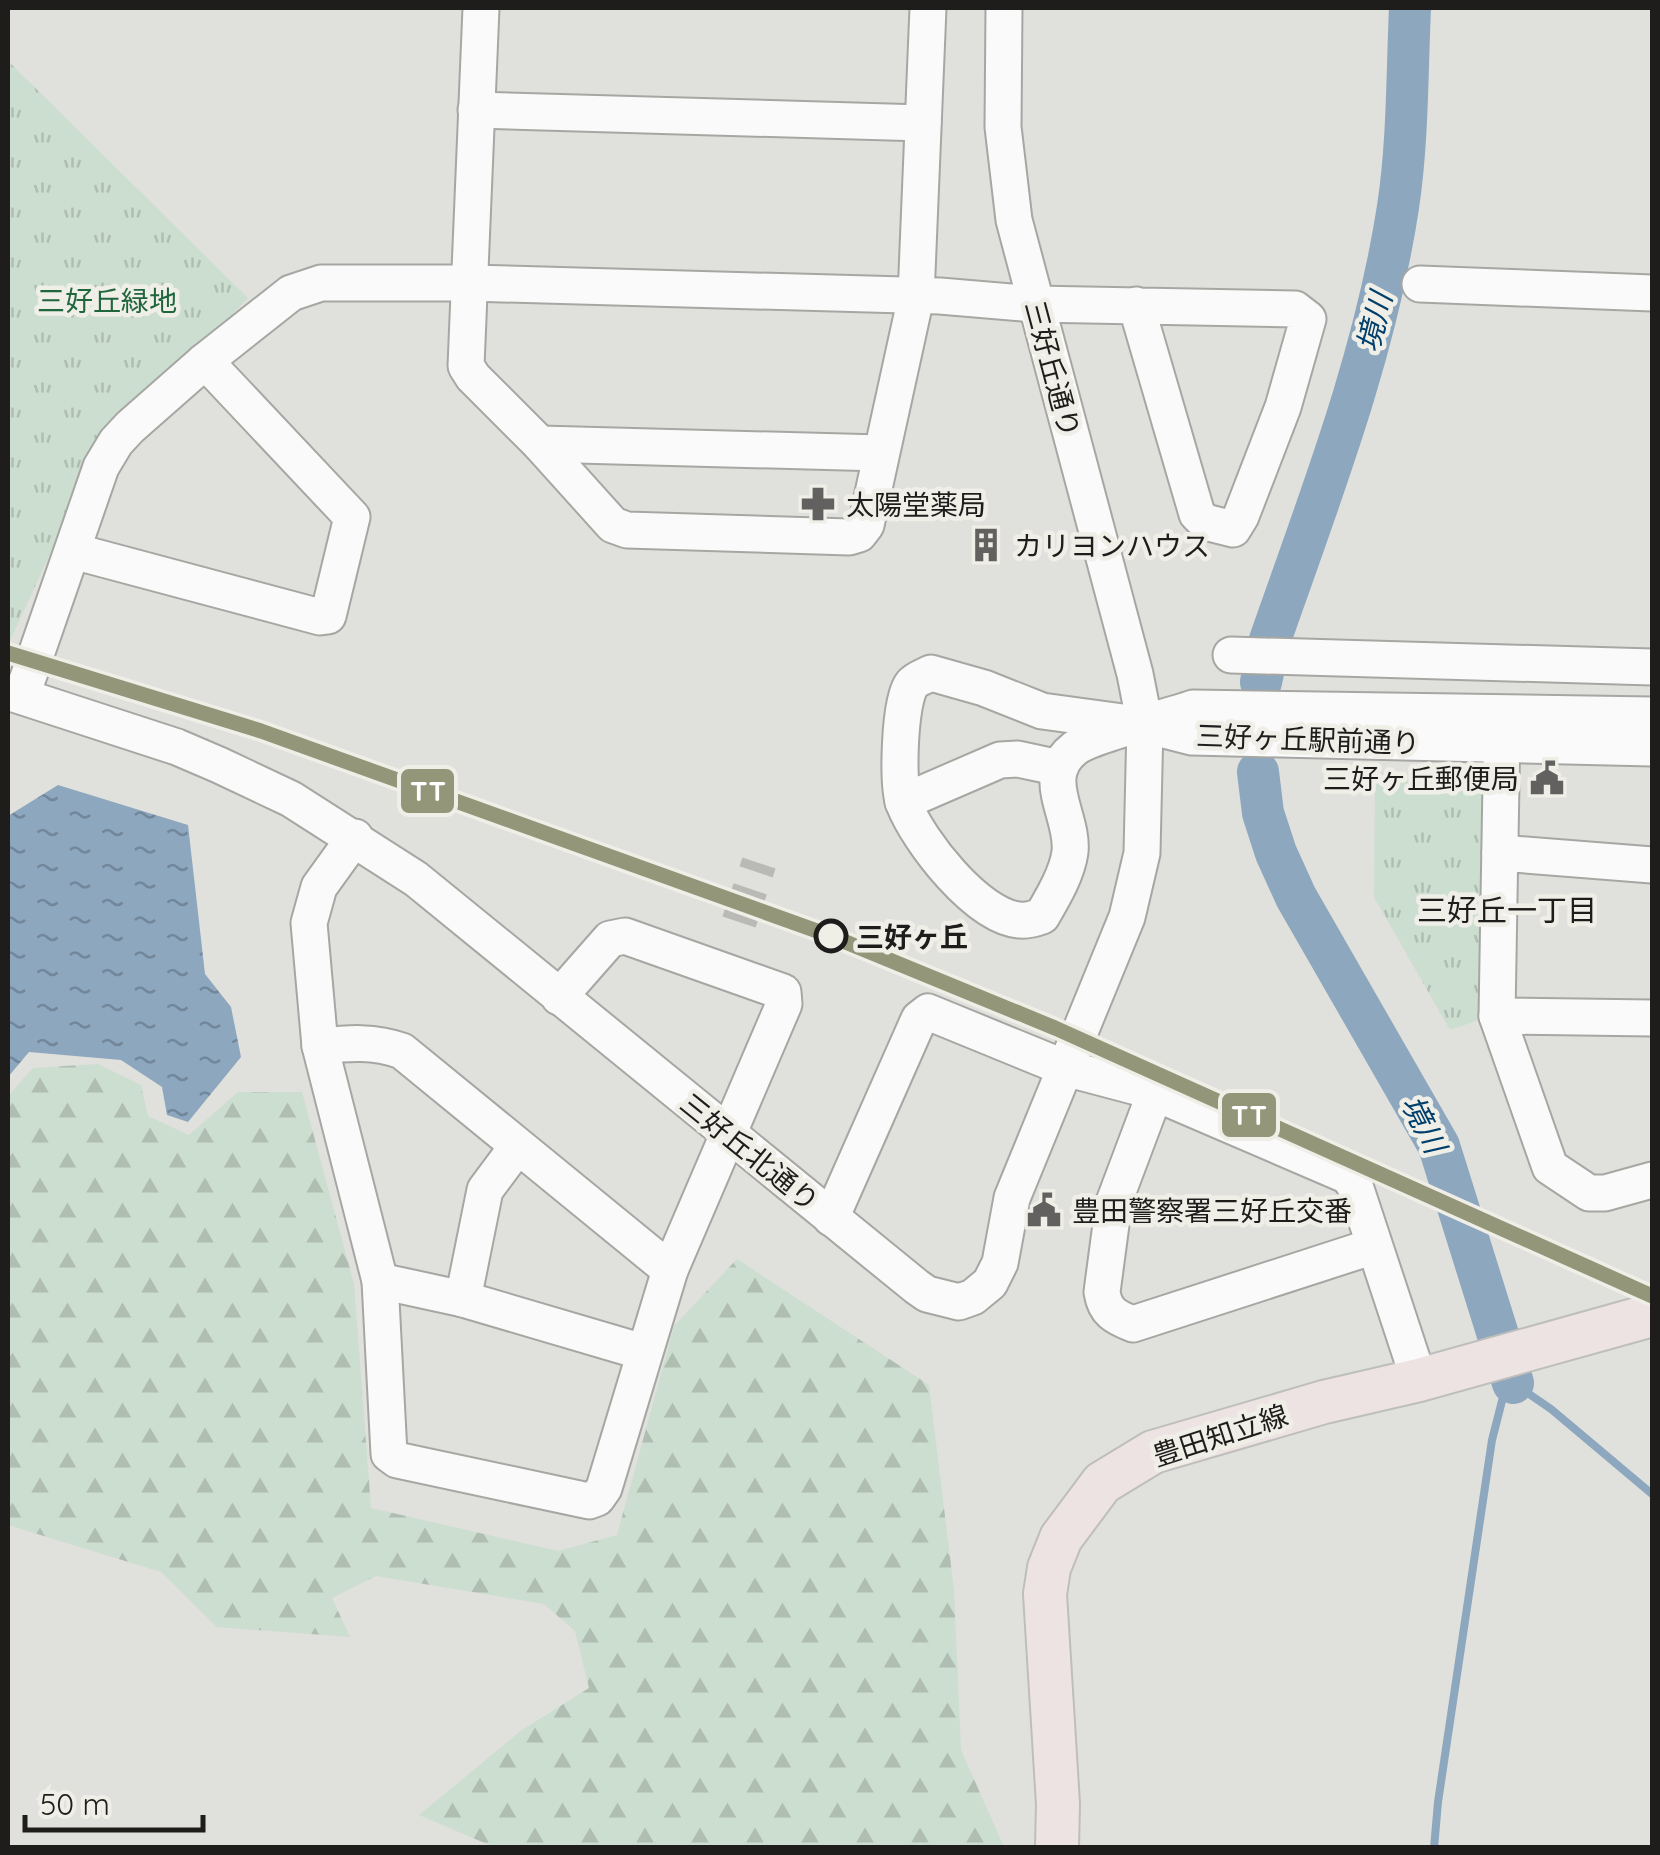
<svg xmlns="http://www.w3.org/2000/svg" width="1660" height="1855" font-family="Quicksand,'Noto Sans JP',sans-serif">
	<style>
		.forest { fill: url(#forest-firs) }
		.park { fill: url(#park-tufts) }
		.water { fill: url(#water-ripples) }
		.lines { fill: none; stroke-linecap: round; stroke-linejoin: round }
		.stream { stroke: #8da7be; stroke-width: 8 }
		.river { stroke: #8da7be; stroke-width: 42 }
		.minor-tunnel { stroke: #b9b9b5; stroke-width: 35; stroke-dasharray: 35 18; stroke-linecap: butt }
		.minor-casing { stroke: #a6a6a3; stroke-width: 39 }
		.major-casing { stroke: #bebebc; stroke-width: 46 }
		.minor { stroke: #fafafa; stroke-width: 35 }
		.major { stroke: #eee3e3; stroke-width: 42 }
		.rail-1-casing { stroke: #efeee7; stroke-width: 22 }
		.rail-1 { stroke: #949679; stroke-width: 15 }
		.stop-dot { fill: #efeee7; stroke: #1e1d1b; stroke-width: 5 }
		.labels { text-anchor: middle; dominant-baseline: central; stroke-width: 9; stroke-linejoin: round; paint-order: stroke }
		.park-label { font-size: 28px; fill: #1f663d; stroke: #efeee7 }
		.street-label { font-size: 28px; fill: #1e1d1b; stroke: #efeee7 }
		.poi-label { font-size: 28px; fill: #1e1d1b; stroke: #efeee7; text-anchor: start }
		.stop-label { font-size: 28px; font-weight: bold; fill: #1e1d1b; stroke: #efeee7; text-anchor: start }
		.water-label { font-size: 30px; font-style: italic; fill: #003f6c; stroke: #efeee7 }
		.neighbourhood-label { font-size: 30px; fill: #1e1d1b; stroke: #efeee7 }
		.line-badge { stroke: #efeee7; stroke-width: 4 }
		.badge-label { font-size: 28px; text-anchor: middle; font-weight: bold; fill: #fff }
	</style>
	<defs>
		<pattern id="forest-firs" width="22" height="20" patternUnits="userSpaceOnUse" patternTransform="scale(2.5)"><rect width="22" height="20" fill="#ccdecf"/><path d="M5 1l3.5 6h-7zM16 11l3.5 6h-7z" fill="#afbeb1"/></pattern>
		<pattern id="park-tufts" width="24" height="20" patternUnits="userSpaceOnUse" patternTransform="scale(2.5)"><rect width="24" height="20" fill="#ccdecf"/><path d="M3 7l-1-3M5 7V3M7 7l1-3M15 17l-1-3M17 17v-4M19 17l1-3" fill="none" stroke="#afbeb1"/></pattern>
		<pattern id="water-ripples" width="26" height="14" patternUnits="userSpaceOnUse" patternTransform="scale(2.5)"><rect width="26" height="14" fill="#8da7be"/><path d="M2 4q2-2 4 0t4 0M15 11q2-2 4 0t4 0" fill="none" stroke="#73879a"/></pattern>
	</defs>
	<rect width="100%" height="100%" fill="#e0e0dc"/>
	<!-- forest -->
	<polygon class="forest" points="98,1064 141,1085 148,1116 189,1135 238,1092 302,1092 354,1284 371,1508 558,1551 617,1535 674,1326 737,1259 929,1385 954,1590 961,1750 1004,1847 494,1847 419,1815 522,1730 589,1688 575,1631 544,1604 376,1576 332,1598 350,1637 217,1627 161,1572 8,1525 8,1096 33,1068"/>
	<!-- park -->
	<g class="park">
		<polygon points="8,61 248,298 92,462 8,645"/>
		<polygon points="1375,773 1467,774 1490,787 1487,1017 1450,1030 1374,897"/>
	</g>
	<!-- water -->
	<polygon class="water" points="58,785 188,825 205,974 231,1007 241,1057 188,1122 167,1115 162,1087 121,1060 29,1052 8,1077 8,816"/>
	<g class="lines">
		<!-- stream -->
		<polyline class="stream" points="1434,1848 1438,1802 1492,1440 1503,1397 1513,1383 1551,1409 1652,1494"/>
		<!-- river -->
		<g class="river">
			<path d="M1261,682L1270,640C1320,497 1375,357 1398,207C1408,141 1407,73 1410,8"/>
			<polyline points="1258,772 1263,813 1276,853 1296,897 1439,1146 1513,1383"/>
		</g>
		<!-- minor-tunnel -->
		<polyline class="minor-tunnel" points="739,922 759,863"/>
		<!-- minor casing -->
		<g class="minor-casing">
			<g id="minor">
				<polyline points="481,8 466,366 473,377 540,444 613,525 627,530 849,537 859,534 866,525 916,297 928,8"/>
				<polyline points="476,110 923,123"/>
				<polyline points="1420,284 1652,293"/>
				<polyline points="540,444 881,453"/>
				<polyline points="73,551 320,617 328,616 352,517 205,361"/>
				<polyline points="1231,655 1652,667"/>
				<polyline points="8,692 177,747 219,765 291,799 416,879 917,1287 927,1294 959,1302 973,1297 990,1283 1000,1263 1012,1198 1127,917 1142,853 1145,725 1135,674 1014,220 1003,127 1004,8"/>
				<polyline points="22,695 101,467 116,442 130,427 205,361 291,293 321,283 469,283 940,296 1034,304 1295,309 1308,319 1283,407 1241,516 1233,529 1205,522 1197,514 1136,305"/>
				<path d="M1652,715L1193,708C1168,717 1089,736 1074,749C1038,777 1074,817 1070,852C1067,874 1053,897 1042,916C1034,919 1027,921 1019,920C977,916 919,842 904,804C897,786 899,699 912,684C916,679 925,676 931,673L984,688L1042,711L1145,725L1192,737L1652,748"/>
				<polyline points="1502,724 1497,1016 1550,1167 1589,1193 1605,1193 1652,1180"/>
				<polyline points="903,802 1000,760 1018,759 1060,768"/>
				<polyline points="355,837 319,887 309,923 320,1046 380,1281 389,1454 397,1460 589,1501 597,1498 604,1488 670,1270 784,1004 783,992 625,936 610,939 559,997"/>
				<polyline points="1500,853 1652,865"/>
				<polyline points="1497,1016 1652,1018"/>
				<path d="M320,1046C349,1043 374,1041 402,1051L670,1270"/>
				<path d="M1155,1093L1114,1202L1102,1292C1105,1312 1115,1317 1133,1324L1374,1246"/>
				<polyline points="831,1218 919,1019 928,1012 1065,1068 1148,1090 1348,1176 1355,1186 1419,1380"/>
				<polyline points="380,1281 463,1299 643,1352"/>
				<polyline points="463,1299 485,1190 517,1147"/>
			</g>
		</g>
		<!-- major casing -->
		<g class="major-casing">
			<polyline id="major" points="1057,1848 1058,1804 1045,1594 1049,1568 1061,1538 1102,1483 1153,1452 1324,1402 1419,1380 1652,1315"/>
		</g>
		<!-- minor -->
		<use href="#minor" class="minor"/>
		<!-- major -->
		<use href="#major" class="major"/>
		<!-- rail-1 casing -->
		<g class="rail-1-casing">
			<polyline id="rail-1" points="8,653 261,731 831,936 1055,1028 1652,1296"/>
		</g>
		<!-- rail-1 -->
		<use href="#rail-1" class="rail-1"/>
	</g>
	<!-- icons -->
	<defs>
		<g id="pharmacy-bare" transform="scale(2.7)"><path d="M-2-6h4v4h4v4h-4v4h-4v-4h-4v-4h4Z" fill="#62615f" stroke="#efeee7" stroke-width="2.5" paint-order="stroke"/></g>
		<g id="building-bare" transform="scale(2.7)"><path d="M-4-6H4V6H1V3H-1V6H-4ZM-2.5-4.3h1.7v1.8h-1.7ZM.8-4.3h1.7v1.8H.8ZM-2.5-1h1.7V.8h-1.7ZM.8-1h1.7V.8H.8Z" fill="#62615f" stroke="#efeee7" stroke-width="2.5" paint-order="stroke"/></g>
		<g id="civic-bare" transform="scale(2.7)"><path d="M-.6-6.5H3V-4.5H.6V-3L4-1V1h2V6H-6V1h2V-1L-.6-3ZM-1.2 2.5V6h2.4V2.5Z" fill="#62615f" stroke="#efeee7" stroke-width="2.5" paint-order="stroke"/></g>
	</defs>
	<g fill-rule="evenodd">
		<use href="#pharmacy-bare" x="818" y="504"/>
		<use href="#building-bare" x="986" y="545"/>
		<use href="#civic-bare" x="1547" y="778"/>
		<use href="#civic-bare" x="1044" y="1210"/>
	</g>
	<!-- markers -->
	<circle class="stop-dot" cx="831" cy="936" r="15"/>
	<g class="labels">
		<!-- park labels -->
		<g class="park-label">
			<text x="107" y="300">三好丘緑地</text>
		</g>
		<!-- street labels -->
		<g class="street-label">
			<text transform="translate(1053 369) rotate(75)">三好丘通り</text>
			<text transform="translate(1308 739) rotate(2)">三好ヶ丘駅前通り</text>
			<text transform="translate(750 1152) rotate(39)">三好丘北通り</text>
			<text transform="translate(1220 1435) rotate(-18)">豊田知立線</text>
		</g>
		<!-- poi labels -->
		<g class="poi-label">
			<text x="846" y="504">太陽堂薬局</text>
			<text x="1014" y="545">カリヨンハウス</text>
			<text x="1519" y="778" text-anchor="end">三好ヶ丘郵便局</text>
			<text x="1072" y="1210">豊田警察署三好丘交番</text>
		</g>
		<!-- stop labels -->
		<g class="stop-label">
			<text x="856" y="936">三好ヶ丘</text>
		</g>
		<!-- water labels -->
		<g class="water-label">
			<text transform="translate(1374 322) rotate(-76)">境川</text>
			<text transform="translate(1424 1124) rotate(63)">境川</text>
		</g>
		<!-- neighbourhood labels -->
		<g class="neighbourhood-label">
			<text x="1507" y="910">三好丘一丁目</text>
		</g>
	</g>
	<g class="line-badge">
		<rect x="399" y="767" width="57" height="48" rx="10" fill="#949679"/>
		<rect x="1220" y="1091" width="58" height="48" rx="10" fill="#949679"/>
	</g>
	<g class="badge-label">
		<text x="428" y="801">TT</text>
		<text x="1249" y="1125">TT</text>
	</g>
	<!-- border -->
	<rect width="1660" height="1855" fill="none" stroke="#1e1d1b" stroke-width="20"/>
	<!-- scale -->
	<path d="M25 1815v15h178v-15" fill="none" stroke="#1e1d1b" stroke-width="5"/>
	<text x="40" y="1815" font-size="30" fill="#1e1d1b" stroke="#efeee7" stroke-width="8" paint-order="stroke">50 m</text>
</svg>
